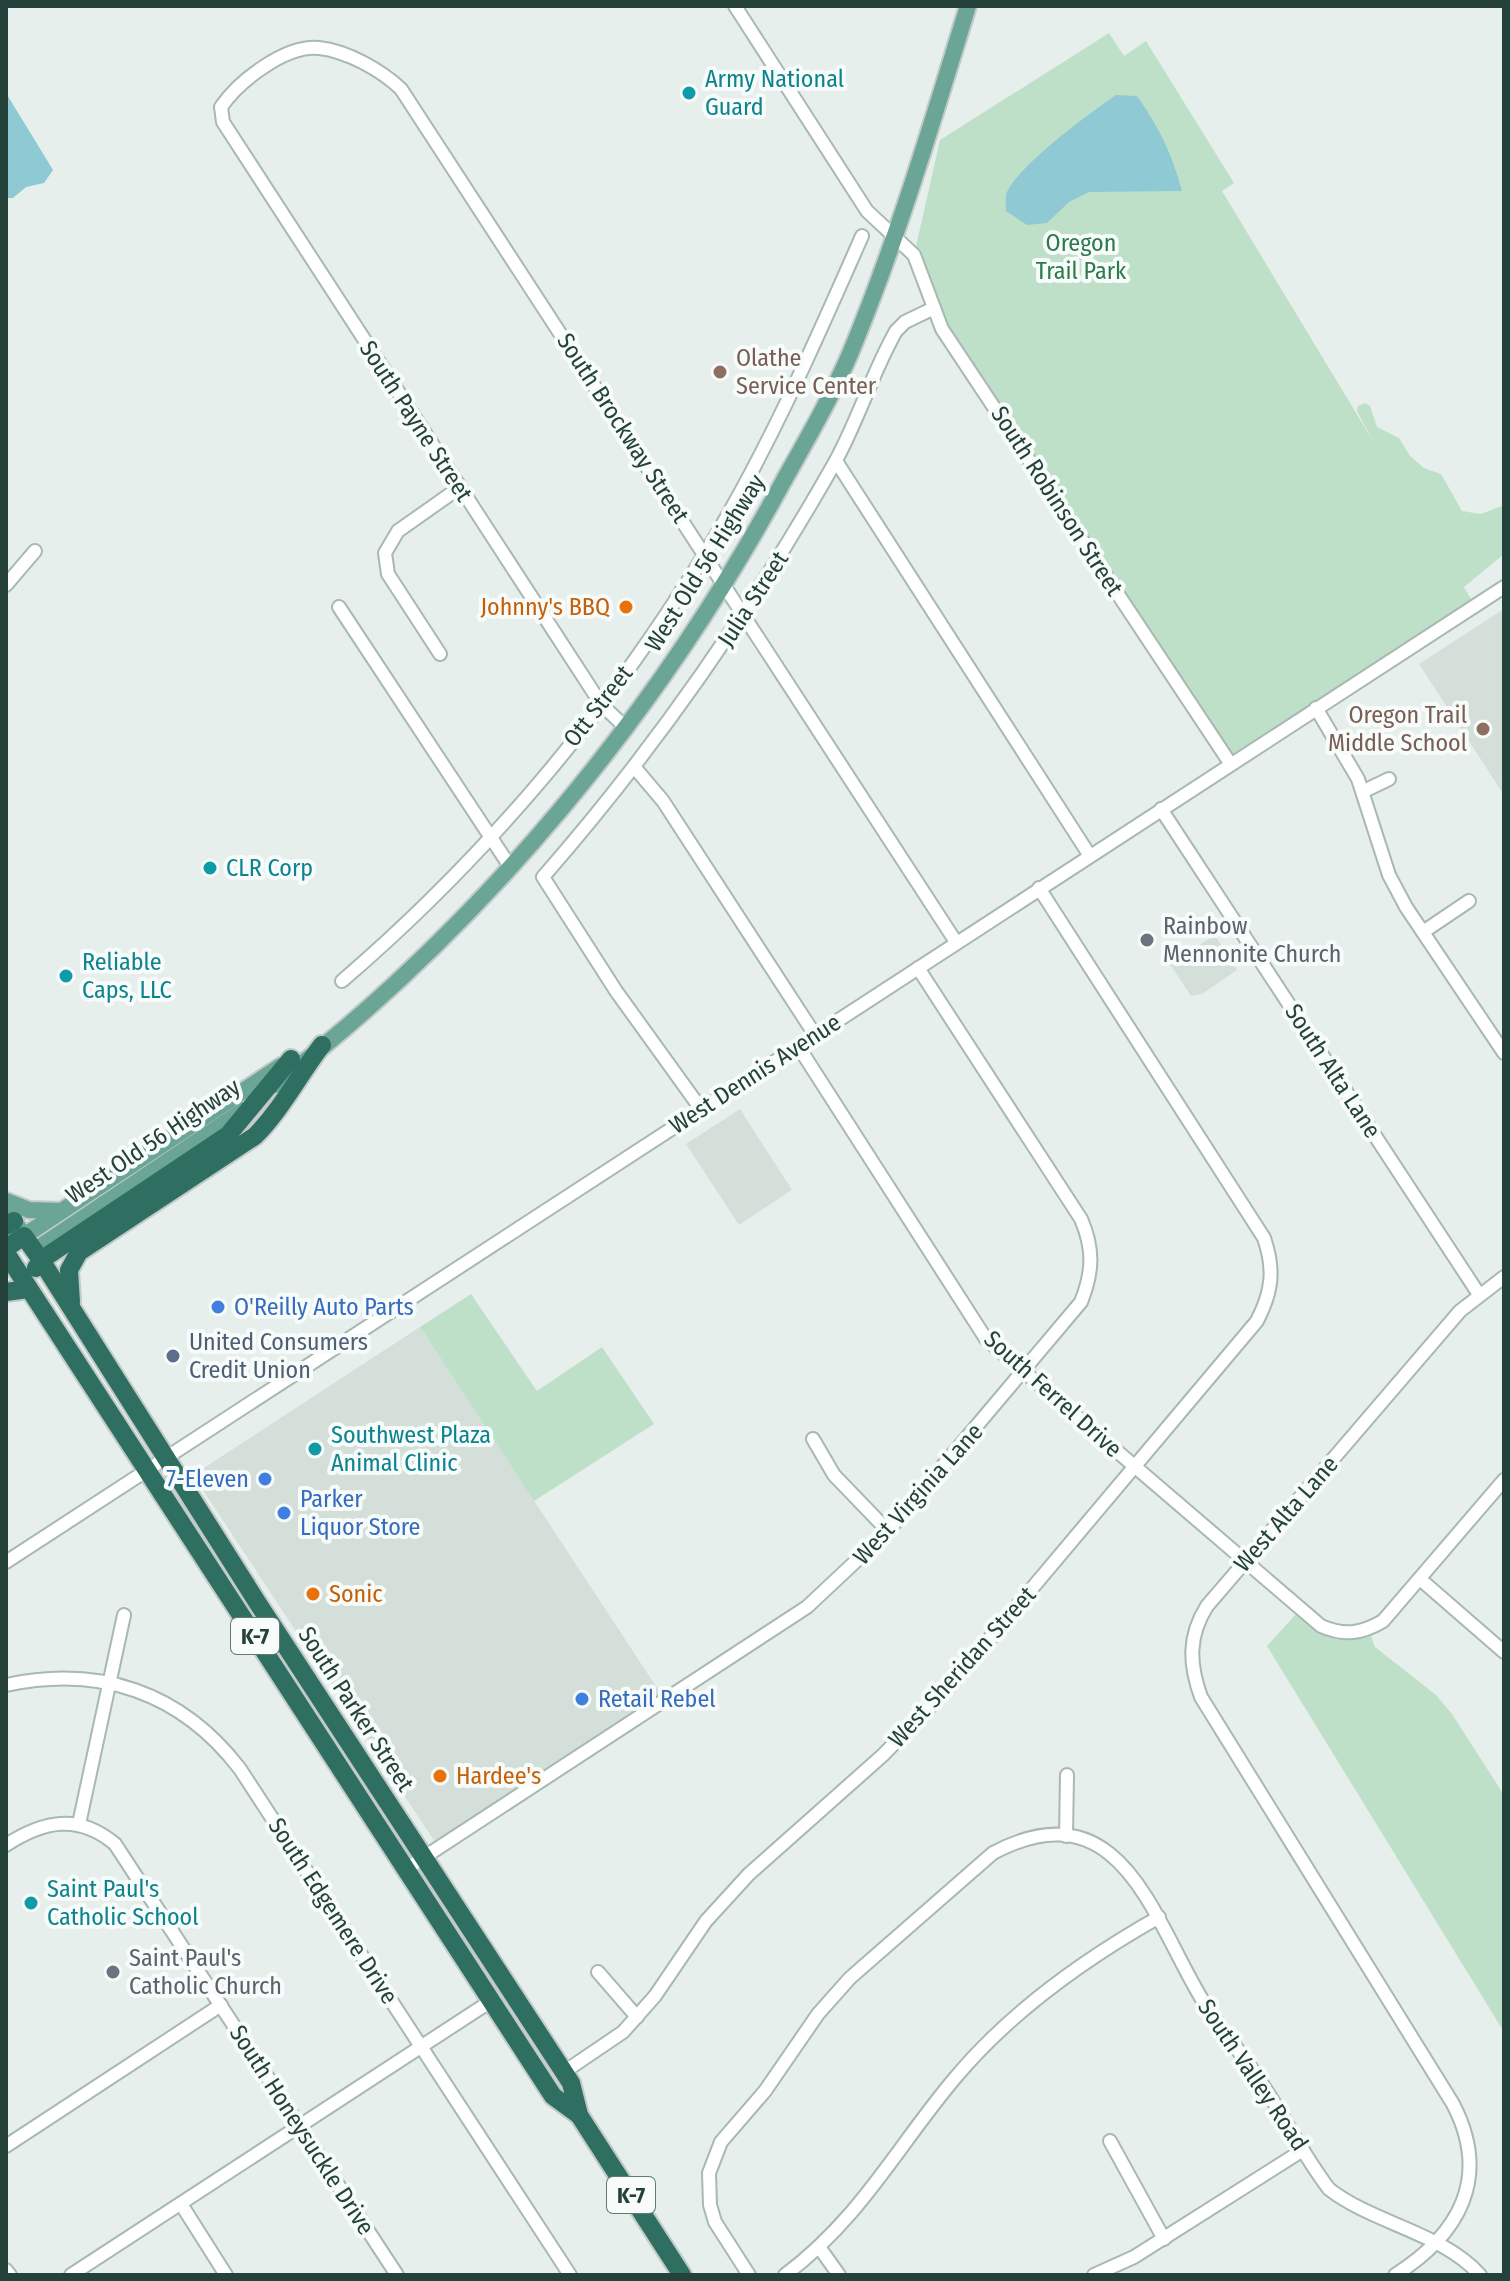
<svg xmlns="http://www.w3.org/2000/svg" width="1510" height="2281" font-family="'Fira Sans Condensed',sans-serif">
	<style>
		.built { fill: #d4dfda }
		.green { fill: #bfe0c8 }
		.water { fill: #8ec9d4 }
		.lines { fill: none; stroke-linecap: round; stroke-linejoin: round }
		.minor-casing { stroke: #a8b8b2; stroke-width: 16 }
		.major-casing { stroke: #c2cac8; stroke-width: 20 }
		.highway-casing { stroke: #c2cac8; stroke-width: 22 }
		.minor { stroke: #fff; stroke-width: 12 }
		.major { stroke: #6aa596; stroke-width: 16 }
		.highway { stroke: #2f6f62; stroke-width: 18 }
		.culture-dot { fill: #0f9aa8; stroke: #f7fbf9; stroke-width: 3 }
		.education-dot { fill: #8d6e63; stroke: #f7fbf9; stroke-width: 3 }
		.food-dot { fill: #e8710a; stroke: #f7fbf9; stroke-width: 3 }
		.worship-dot { fill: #6b7280; stroke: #f7fbf9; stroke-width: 3 }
		.shop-dot { fill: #3f7fe0; stroke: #f7fbf9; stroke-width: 3 }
		.service-dot { fill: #5c6f8a; stroke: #f7fbf9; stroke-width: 3 }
		.labels { text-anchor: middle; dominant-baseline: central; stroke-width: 8; stroke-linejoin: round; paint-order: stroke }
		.shield { fill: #f7fbf9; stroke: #637a73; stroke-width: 2 }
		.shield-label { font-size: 22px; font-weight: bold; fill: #24423a }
		.culture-label { font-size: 24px; fill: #0d838f; stroke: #f7fbf9; text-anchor: start }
		.park-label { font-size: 24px; fill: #2d7a4b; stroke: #f7fbf9 }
		.education-label { font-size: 24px; fill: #785e54; stroke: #f7fbf9; text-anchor: start }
		.street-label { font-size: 24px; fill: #24423a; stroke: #f7fbf9 }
		.food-label { font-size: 24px; fill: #c56008; stroke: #f7fbf9; text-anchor: start }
		.worship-label { font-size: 24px; fill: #5b616d; stroke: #f7fbf9; text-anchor: start }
		.shop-label { font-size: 24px; fill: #366cbe; stroke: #f7fbf9; text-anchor: start }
		.service-label { font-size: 24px; fill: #4e5e75; stroke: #f7fbf9; text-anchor: start }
	</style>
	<rect width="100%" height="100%" fill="#e6efeb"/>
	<!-- built -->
	<g class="built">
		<polygon points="1504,609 1504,795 1419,664"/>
		<polygon points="1215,935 1237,970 1202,994 1191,996 1170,964"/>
		<polygon points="740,1109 792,1190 739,1225 686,1144"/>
		<polygon points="420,1327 663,1697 435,1842 193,1475"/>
	</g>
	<!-- green -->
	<g class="green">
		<polygon points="1109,33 1124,56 1146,41 1234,183 1222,191 1373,441 1357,411 1358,406 1365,403 1370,406 1377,427 1399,438 1410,456 1424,468 1441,474 1462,511 1481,514 1504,505 1504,554 1464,587 1475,606 1230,763 942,329 914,255 940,140"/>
		<polygon points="471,1294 537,1391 602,1347 654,1424 534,1501 420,1327"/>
		<path d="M1296,1614C1321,1635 1339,1643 1371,1636L1375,1647L1436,1695L1452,1714L1504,1795V2032L1267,1646Z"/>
	</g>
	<!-- water -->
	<g class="water">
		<polygon points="6,93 53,170 44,183 26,187 13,198 6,198"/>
		<path d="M1116,95L1137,96C1159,127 1172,154 1182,191L1089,192L1069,202L1047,223L1027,225L1006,211C1006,206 1005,197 1007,192C1020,164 1090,113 1116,95Z"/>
	</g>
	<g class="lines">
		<!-- minor casing -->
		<g class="minor-casing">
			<g id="minor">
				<polyline points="735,6 867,211 914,255 942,329 1230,763"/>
				<polyline points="836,461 1090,856"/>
				<polyline points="6,585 35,551"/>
				<polyline points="339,607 509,865"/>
				<polyline points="440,654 388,574 385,553 398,531 459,488"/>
				<polyline points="1316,708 1358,779 1389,875 1406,907 1504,1053"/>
				<path d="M625,727L601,704L223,122L221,107C239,81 285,45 319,48C347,51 381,70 401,89L956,942"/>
				<polyline points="635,768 663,801 815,1035"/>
				<polyline points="1364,791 1389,779"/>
				<polyline points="1161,809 1478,1293"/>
				<polyline points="1423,932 1469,901"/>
				<path d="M342,981C482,861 607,714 703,557C766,455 814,345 862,236"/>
				<path d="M798,1046L986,1339L1321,1626C1344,1636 1361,1634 1383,1621L1504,1480"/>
				<path d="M701,1109L616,991L543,877C655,749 750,612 834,464C858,421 872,373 896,331L905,322L934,308"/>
				<polyline points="813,1439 834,1475 888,1531"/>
				<polyline points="6,1562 1504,587"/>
				<polyline points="1420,1579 1504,1652"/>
				<path d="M6,1685C100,1665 181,1692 240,1769L570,2275"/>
				<polyline points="79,1824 124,1615"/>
				<polyline points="1066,1836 1067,1775"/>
				<path d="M6,1845C43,1821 78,1813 115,1844L397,2275"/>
				<path d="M406,1869L807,1607L888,1531L1081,1302C1093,1272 1094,1249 1081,1219L918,968"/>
				<polyline points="598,1972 637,2017"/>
				<path d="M564,2072L623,2032L655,1996L706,1921L749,1874L883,1755L949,1687L1257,1321C1272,1292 1275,1270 1264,1238L1039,888"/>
				<polyline points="1110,2141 1164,2239"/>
				<polyline points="6,2146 221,2005"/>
				<polyline points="181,2204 226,2275"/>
				<polyline points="819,2247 839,2275"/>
				<polyline points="6,2270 10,2275"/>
				<polyline points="71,2275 491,2001"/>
				<path d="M749,2275L715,2222L710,2205L709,2173L721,2142L765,2091L818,2014L850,1978L993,1853C1121,1785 1153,1920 1203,2001C1221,2029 1242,2054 1260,2081C1284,2116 1303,2155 1329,2189C1374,2224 1441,2232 1480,2275"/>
				<path d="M785,2275C861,2218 896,2148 955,2078C1011,2011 1083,1960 1159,1917"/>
				<polyline points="1094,2275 1134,2257 1303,2150"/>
				<path d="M1395,2275C1460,2234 1491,2177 1453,2104L1201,1697C1189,1664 1188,1636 1207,1606L1460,1311L1504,1277"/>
			</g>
		</g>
		<!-- major casing -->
		<g class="major-casing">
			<g id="major">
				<path d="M275,1085C483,925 658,713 783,482C806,441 831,398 850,354C897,241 932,123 968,6"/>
				<polyline points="6,1201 29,1210 61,1211"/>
				<polyline points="6,1209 24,1236 281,1066"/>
				<polyline points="34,1251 244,1110"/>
			</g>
		</g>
		<!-- highway casing -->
		<g class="highway-casing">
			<g id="highway">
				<polyline points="6,1226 14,1221"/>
				<polyline points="6,1248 24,1236 41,1260 257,1602 571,2083 579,2115 682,2275"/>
				<polyline points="6,1253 553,2096 579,2115"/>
				<polyline points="36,1268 41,1260 228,1135 291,1059"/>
				<polyline points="6,1292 28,1289"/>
				<path d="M71,1302L69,1270L79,1252L255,1136C281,1110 299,1075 322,1045"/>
			</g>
		</g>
		<!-- minor -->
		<use href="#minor" class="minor"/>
		<!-- major -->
		<use href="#major" class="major"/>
		<!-- highway -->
		<use href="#highway" class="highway"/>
	</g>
	<!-- markers -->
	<g class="culture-dot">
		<circle cx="689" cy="93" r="8"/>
		<circle cx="210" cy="868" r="8"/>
		<circle cx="66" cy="976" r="8"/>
		<circle cx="315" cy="1449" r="8"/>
		<circle cx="31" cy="1903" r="8"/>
	</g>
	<g class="education-dot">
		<circle cx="720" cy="372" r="8"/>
		<circle cx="1483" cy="729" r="8"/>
	</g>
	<g class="food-dot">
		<circle cx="626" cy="607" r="8"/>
		<circle cx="313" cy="1594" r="8"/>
		<circle cx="440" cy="1776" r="8"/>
	</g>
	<g class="worship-dot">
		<circle cx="1147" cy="940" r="8"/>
		<circle cx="113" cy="1972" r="8"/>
	</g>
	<g class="shop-dot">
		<circle cx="218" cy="1307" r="8"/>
		<circle cx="265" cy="1479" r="8"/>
		<circle cx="284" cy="1513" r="8"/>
		<circle cx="582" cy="1699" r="8"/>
	</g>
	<circle class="service-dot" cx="173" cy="1356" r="8"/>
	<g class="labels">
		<!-- shield labels -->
		<g class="shield">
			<rect x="231" y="1618" width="48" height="36" rx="6"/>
			<rect x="607" y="2177" width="48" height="36" rx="6"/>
		</g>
		<g class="shield-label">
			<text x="255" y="1636">K-7</text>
			<text x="631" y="2195">K-7</text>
		</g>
		<!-- culture labels -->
		<g class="culture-label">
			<text x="705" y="79">Army National<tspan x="705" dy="28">Guard</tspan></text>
			<text x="226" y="868">CLR Corp</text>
			<text x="82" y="962">Reliable<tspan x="82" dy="28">Caps, LLC</tspan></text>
			<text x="331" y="1435">Southwest Plaza<tspan x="331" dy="28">Animal Clinic</tspan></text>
			<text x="47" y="1889">Saint Paul's<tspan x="47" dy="28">Catholic School</tspan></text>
		</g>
		<!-- park labels -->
		<g class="park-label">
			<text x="1081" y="243">Oregon<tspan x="1081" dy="28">Trail Park</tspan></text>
		</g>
		<!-- education labels -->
		<g class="education-label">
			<text x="736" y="358">Olathe<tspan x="736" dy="28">Service Center</tspan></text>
			<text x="1467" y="715" text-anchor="end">Oregon Trail<tspan x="1467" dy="28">Middle School</tspan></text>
		</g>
		<!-- street labels -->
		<g class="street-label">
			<text transform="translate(416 421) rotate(57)">South Payne Street</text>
			<text transform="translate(623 428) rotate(57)">South Brockway Street</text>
			<text transform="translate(1057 501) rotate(57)">South Robinson Street</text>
			<text transform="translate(705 563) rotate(-58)">West Old 56 Highway</text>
			<text transform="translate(753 599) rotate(-57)">Julia Street</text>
			<text transform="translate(598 706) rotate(-52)">Ott Street</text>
			<text transform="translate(1333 1071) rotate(57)">South Alta Lane</text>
			<text transform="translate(755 1074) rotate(-33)">West Dennis Avenue</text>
			<text transform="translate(153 1141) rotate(-34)">West Old 56 Highway</text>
			<text transform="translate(1053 1394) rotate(42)">South Ferrel Drive</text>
			<text transform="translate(918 1494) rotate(-48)">West Virginia Lane</text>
			<text transform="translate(1286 1514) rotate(-49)">West Alta Lane</text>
			<text transform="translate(962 1667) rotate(-48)">West Sheridan Street</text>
			<text transform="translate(356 1709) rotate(57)">South Parker Street</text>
			<text transform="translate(333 1911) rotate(57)">South Edgemere Drive</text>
			<text transform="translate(1253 2075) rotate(56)">South Valley Road</text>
			<text transform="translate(302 2130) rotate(57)">South Honeysuckle Drive</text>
		</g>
		<!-- food labels -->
		<g class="food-label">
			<text x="610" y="607" text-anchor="end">Johnny's BBQ</text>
			<text x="329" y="1594">Sonic</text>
			<text x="456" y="1776">Hardee's</text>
		</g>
		<!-- worship labels -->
		<g class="worship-label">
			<text x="1163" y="926">Rainbow<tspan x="1163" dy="28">Mennonite Church</tspan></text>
			<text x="129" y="1958">Saint Paul's<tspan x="129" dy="28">Catholic Church</tspan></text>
		</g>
		<!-- shop labels -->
		<g class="shop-label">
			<text x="234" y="1307">O'Reilly Auto Parts</text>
			<text x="249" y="1479" text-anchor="end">7-Eleven</text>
			<text x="300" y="1499">Parker<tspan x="300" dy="28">Liquor Store</tspan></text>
			<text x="598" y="1699">Retail Rebel</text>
		</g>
		<!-- service labels -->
		<g class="service-label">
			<text x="189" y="1342">United Consumers<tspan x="189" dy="28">Credit Union</tspan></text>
		</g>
	</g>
	<!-- border -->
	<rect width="1510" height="2281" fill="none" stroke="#24423a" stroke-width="16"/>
</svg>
